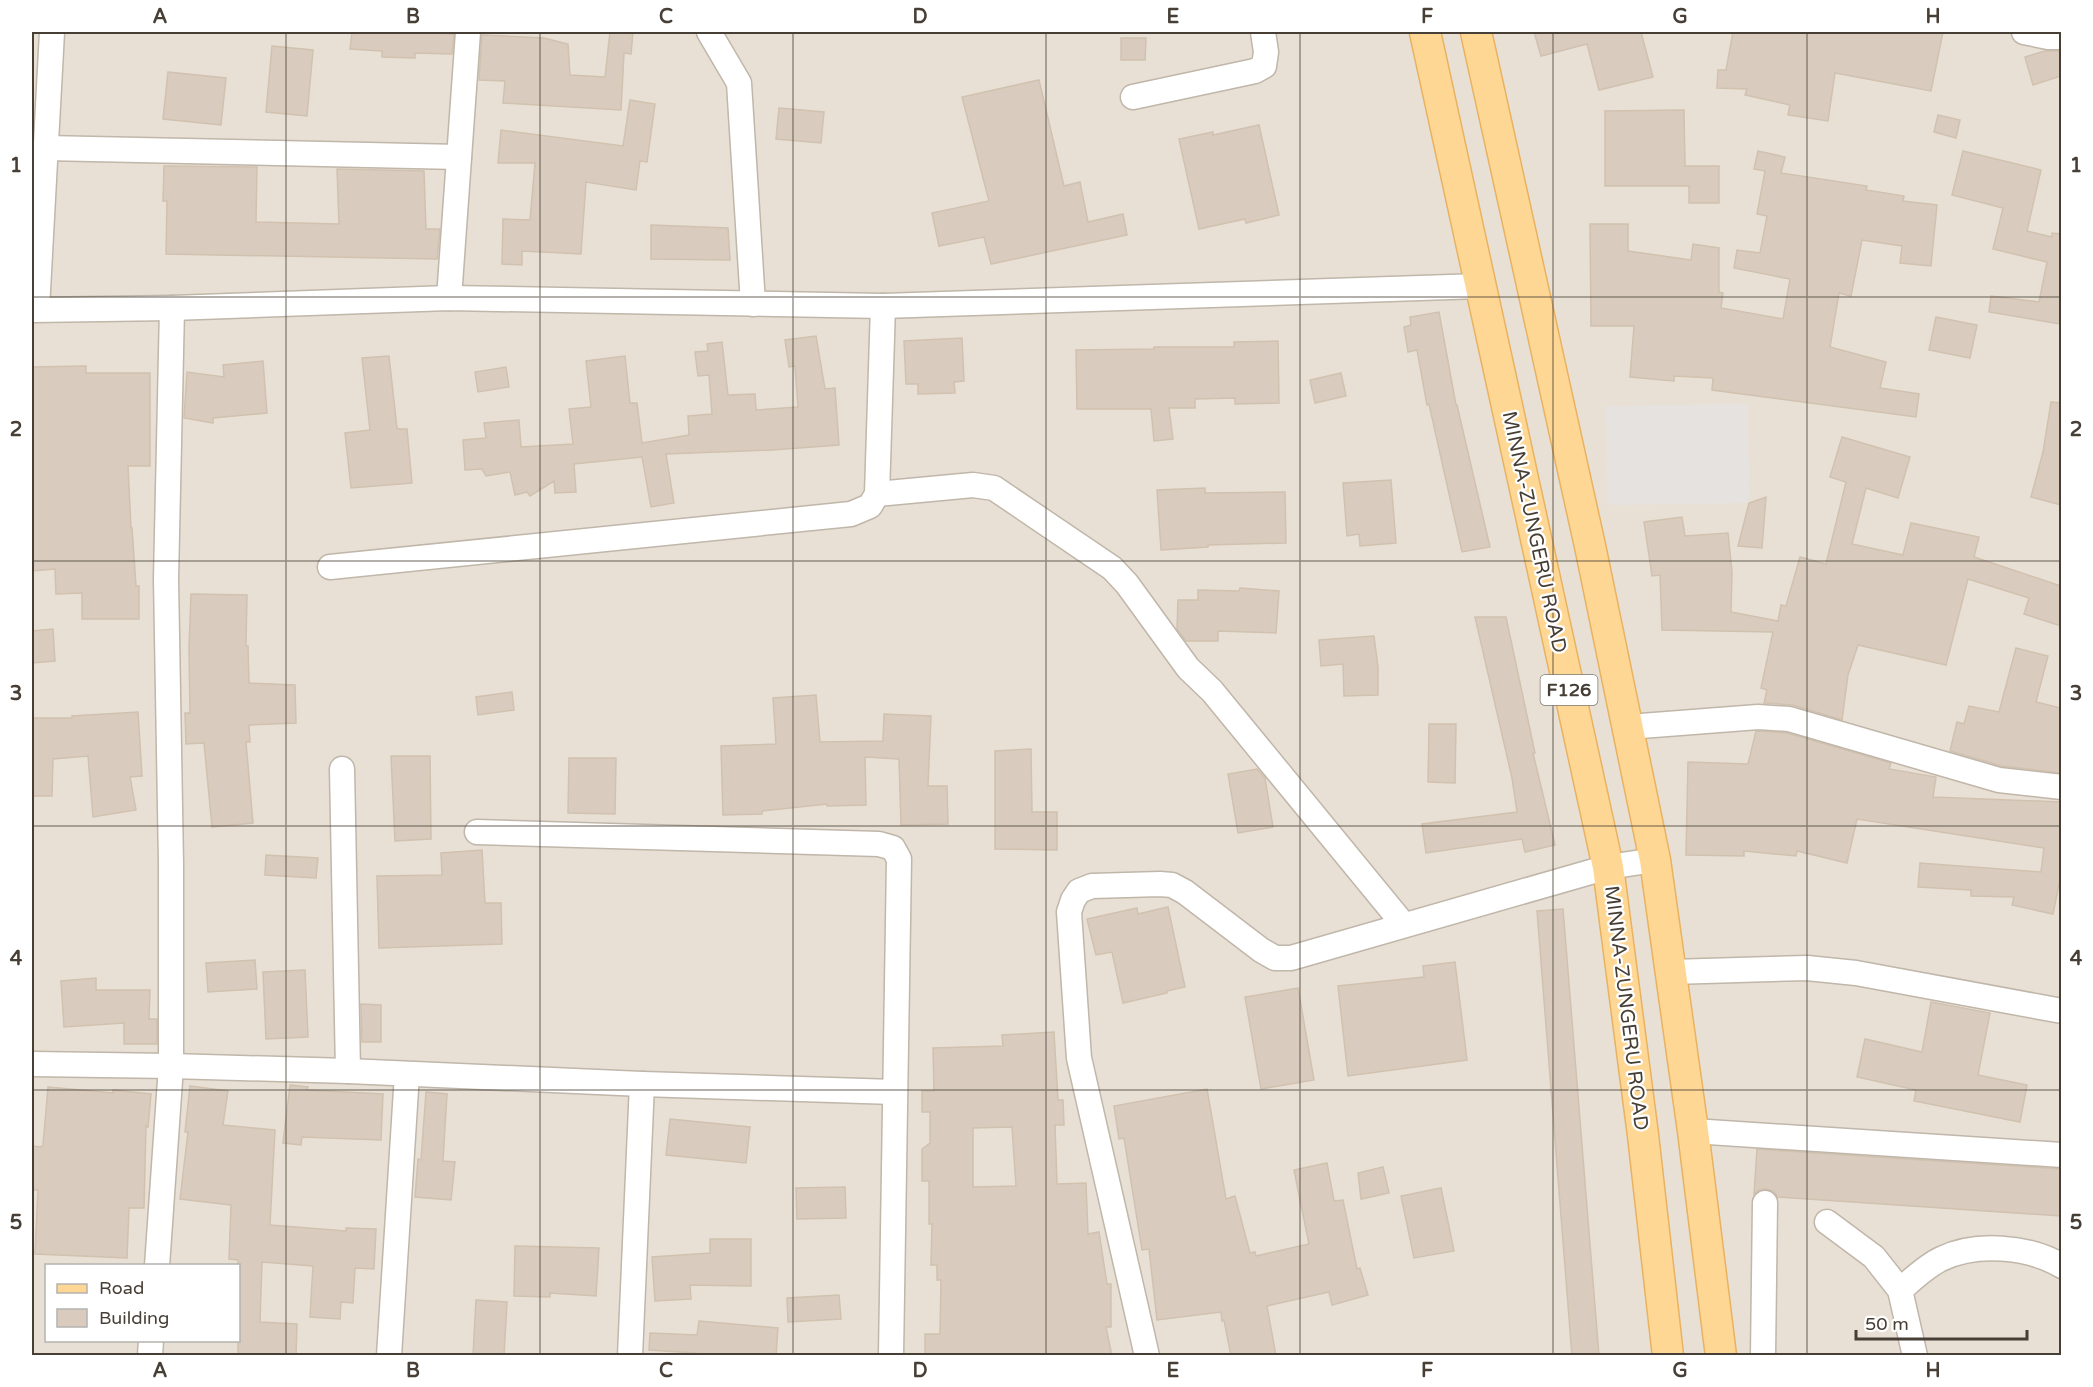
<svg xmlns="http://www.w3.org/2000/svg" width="2093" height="1387" font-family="'Varela Round',sans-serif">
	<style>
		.residential { fill: #e8e0d5; fill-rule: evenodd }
		.parking { fill: #e5e2df }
		.building { fill: #d9ccbf; stroke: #d1c1af; stroke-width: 1.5; fill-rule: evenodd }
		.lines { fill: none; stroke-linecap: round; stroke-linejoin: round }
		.minor-casing { stroke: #c0b6a9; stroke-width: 27 }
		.major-casing { stroke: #e8b261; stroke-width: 33 }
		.minor { stroke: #fff; stroke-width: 24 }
		.major { stroke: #ffd795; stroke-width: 30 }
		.grid { fill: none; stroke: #473f36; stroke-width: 1.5; stroke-opacity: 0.55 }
		.labels { text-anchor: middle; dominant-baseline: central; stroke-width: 4.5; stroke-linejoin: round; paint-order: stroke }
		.shield { fill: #fff; stroke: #7e7972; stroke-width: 1.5 }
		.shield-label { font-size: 18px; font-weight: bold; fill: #473f36 }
		.street-label { font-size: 20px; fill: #473f36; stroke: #fff }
		.neatline { fill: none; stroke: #473f36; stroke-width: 2 }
		.grid-label { font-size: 20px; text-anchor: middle; font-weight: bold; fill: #473f36 }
	</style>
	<rect width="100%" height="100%" fill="#f4efe7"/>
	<!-- residential -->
	<path class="residential" d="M32,32H2061V1355H32ZM46,1266H238V1340H46Z"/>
	<!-- parking -->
	<polygon class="parking" points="1748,404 1749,503 1608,505 1606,406"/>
	<!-- building -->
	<g class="building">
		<polygon points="352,32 448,32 448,34 454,34 452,54 415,53 415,58 382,57 382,51 350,49"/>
		<polygon points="610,32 633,32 631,54 624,53 621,110 503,103 505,81 479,80 482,35 544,38 568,44 570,75 605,77"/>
		<polygon points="1534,32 1641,32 1653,77 1599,90 1587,44 1541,56"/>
		<polygon points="1733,32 1943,32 1931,91 1835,73 1828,121 1788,115 1790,105 1745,95 1747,89 1717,88 1718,70 1726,70"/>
		<polygon points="1121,38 1146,38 1145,60 1121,60"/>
		<polygon points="272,46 313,50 307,116 266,112"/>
		<polygon points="2045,51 2059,51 2061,59 2061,76 2033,85 2025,57"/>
		<polygon points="168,72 226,78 221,125 163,119"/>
		<polygon points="1039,80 1064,186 1080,182 1088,222 1123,214 1127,235 991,264 984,237 939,246 932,213 989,201 962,97"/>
		<polygon points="630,100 655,104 647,162 640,161 636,190 586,182 581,254 522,251 522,265 502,264 503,219 530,220 535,163 498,163 501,130 623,146"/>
		<polygon points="779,108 824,112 821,143 776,139"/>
		<polygon points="1684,110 1685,166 1719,166 1719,203 1689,203 1689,186 1605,186 1605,111"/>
		<polygon points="1938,115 1960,120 1956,138 1934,132"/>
		<polygon points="1259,125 1279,215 1246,223 1245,219 1199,229 1179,139 1213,132 1213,135"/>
		<polygon points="1758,151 1785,157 1781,173 1867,186 1866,190 1904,196 1903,201 1937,205 1931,266 1900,263 1902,246 1862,240 1851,296 1839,293 1830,347 1886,362 1880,388 1919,394 1916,417 1712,390 1713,378 1674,376 1674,381 1630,377 1634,326 1591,326 1590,224 1628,224 1628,251 1691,260 1693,244 1719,248 1719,292 1723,293 1721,308 1783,319 1790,279 1734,268 1737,250 1760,253 1767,216 1757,214 1765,171 1754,169"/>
		<polygon points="1963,151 2041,170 2027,231 2052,237 2052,233 2061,234 2061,324 1989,312 1991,296 2039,302 2047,262 1993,249 2003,208 1952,195"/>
		<polygon points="164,166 257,167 256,222 339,224 337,169 424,171 426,229 440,229 437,259 166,254 167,201 163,201"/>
		<polygon points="651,225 728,228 730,260 651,259"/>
		<polygon points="1439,312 1456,405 1457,405 1490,547 1462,552 1429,404 1427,405 1417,350 1408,352 1404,327 1411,325 1410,317"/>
		<polygon points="1936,317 1977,325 1970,358 1929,350"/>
		<polygon points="816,336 825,389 835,388 839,445 772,450 666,454 674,503 651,507 642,457 574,464 576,492 555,493 554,481 530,496 527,492 515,495 510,472 486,476 482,469 465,470 463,440 486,438 484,423 519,420 521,447 573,444 569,409 591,407 586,361 625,356 630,403 637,403 642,443 689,435 688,416 712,414 709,375 698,376 695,352 708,351 707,344 722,342 728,395 755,394 756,410 798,407 795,366 789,367 785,340"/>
		<polygon points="962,338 964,381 954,382 955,393 918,394 918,384 906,384 904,341"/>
		<polygon points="1278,341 1279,403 1235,404 1235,398 1195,399 1195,408 1169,408 1173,439 1154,441 1151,409 1077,409 1076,350 1154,349 1154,347 1234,347 1234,342"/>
		<polygon points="389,356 397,428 399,429 407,429 412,483 351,488 345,433 370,430 362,358"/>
		<polygon points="263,361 267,413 213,418 213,423 184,418 187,372 224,377 223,365"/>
		<polygon points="86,366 86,373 150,373 150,466 128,466 131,528 132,528 136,586 139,586 139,619 82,619 82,593 56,594 55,569 32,571 32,367"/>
		<polygon points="506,367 509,387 478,392 475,372"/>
		<polygon points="1341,373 1346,396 1315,403 1310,380"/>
		<polygon points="2051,402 2061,403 2061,505 2031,497 2043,452"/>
		<polygon points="1842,437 1910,457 1898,498 1866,488 1852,544 1903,555 1911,523 1979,537 1974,557 2061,586 2061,626 2024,614 2029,598 1968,579 1946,665 1858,645 1848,675 1842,720 1793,705 1764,703 1767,690 1761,688 1773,632 1662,630 1660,575 1652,576 1644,522 1682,517 1685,536 1728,533 1732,572 1731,612 1778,621 1781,605 1786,606 1800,557 1826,564 1846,482 1830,477"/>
		<polygon points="1391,480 1396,543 1360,546 1359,534 1347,536 1343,483"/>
		<polygon points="1205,488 1205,493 1285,492 1286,543 1208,545 1208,547 1161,550 1157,490"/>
		<polygon points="1766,497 1762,548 1738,546 1749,503"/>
		<polygon points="1240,588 1279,591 1276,633 1218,631 1218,641 1186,641 1177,629 1178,600 1198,600 1198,590 1239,591"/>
		<polygon points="191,594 247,595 246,646 248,646 249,683 295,685 296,723 249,725 250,742 246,742 253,823 212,827 204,743 186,744 185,713 190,713 189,647"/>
		<polygon points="1475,617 1506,617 1535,753 1533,753 1555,845 1525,852 1522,839 1426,853 1422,824 1517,812 1512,778"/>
		<polygon points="53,629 55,661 32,663 32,631"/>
		<polygon points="1374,636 1378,667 1378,695 1344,696 1343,664 1321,666 1319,640"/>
		<polygon points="2016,648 2048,656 2036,702 2061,708 2061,773 2002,766 1950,751 1957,722 1964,724 1969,706 1999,712"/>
		<polygon points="512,692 514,710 478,715 476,697"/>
		<polygon points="816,695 820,742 883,741 884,714 931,716 928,786 947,786 948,824 901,825 899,759 865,757 866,805 827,806 827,804 762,811 762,814 723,815 721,746 776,744 773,698"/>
		<polygon points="138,712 142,776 130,777 136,810 93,817 88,756 53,759 52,796 32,796 32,718 72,718 72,716"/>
		<polygon points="1429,724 1456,724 1455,783 1428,782"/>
		<polygon points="1756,731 1787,733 1891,763 1889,769 1936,777 1933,797 2061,802 2061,874 2053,914 2012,905 2014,897 1971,896 1971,890 1918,887 1920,863 2041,872 2044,848 1857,819 1847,863 1797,851 1796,856 1744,851 1744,856 1686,855 1688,762 1748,764"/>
		<polygon points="1031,749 1032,812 1057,812 1057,850 995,849 995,751"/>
		<polygon points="391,756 430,756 431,839 395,841"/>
		<polygon points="569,758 616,758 615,814 568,813"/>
		<polygon points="1257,769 1265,778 1273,827 1238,833 1228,774"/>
		<polygon points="482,850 485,903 501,903 502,944 379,948 377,876 442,875 441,853"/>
		<polygon points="266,855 318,858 316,878 265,875"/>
		<polygon points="1168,907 1185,987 1167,991 1167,993 1123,1003 1112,952 1096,955 1087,919 1137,908 1138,914"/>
		<polygon points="1563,909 1599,1356 1572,1356 1537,911"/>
		<polygon points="255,960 257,989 208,992 206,963"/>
		<polygon points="1455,962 1467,1060 1348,1076 1338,986 1424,977 1423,966"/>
		<polygon points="305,970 308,1037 266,1039 263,972"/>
		<polygon points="96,978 96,990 150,990 149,1019 157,1019 157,1044 124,1044 124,1023 64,1027 61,981"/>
		<polygon points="1298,988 1314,1080 1261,1089 1245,997"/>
		<polygon points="1931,1002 1990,1013 1978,1075 2027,1085 2020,1122 1914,1101 1916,1090 1857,1077 1865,1039 1922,1052"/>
		<polygon points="361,1004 381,1005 381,1042 362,1042"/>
		<path d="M1054,1032L1058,1100H1063L1064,1125H1055L1057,1184L1086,1183L1088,1234L1099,1232L1107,1284H1111V1327H1106L1112,1356H925V1334H940L941,1280H937V1265H931L932,1224H929V1181H922V1149L930,1143V1112H922V1091H934L933,1048L1003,1046L1002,1035ZM1012,1127L1016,1186L973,1187V1128Z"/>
		<polygon points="290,1085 308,1087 307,1090 383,1094 381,1140 302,1137 301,1145 283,1143"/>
		<polygon points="190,1086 228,1091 223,1125 275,1130 270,1225 346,1231 346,1228 376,1229 374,1269 355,1268 353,1303 341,1302 340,1319 310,1317 313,1266 262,1262 260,1322 297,1324 296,1356 238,1356 238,1260 229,1259 231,1205 180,1199 188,1132 185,1132"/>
		<polygon points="48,1087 113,1093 113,1090 151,1094 148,1127 146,1126 144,1208 129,1208 127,1258 35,1254 38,1190 32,1190 32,1146 41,1147 43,1145"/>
		<polygon points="1207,1089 1226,1199 1235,1196 1250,1253 1255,1252 1256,1256 1309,1244 1294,1170 1327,1163 1334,1201 1343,1200 1357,1269 1360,1268 1368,1295 1332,1305 1329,1292 1267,1306 1276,1356 1231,1356 1224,1320 1222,1321 1221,1312 1157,1320 1149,1249 1142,1250 1124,1138 1119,1139 1114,1106"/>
		<polygon points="426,1092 447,1094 443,1161 455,1162 451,1200 415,1197 418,1159 421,1160"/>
		<polygon points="670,1119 750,1127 746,1163 666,1155"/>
		<polygon points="1757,1149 2061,1169 2061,1216 1778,1197 1773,1191 1766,1189 1759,1190 1754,1194"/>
		<polygon points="1383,1167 1389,1193 1361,1199 1358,1173"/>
		<polygon points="845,1187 846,1218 797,1219 796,1188"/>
		<polygon points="1441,1188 1454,1251 1414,1258 1401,1196"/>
		<polygon points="710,1239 751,1239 751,1286 690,1285 691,1299 655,1301 652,1257 710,1253"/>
		<polygon points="515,1246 599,1248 596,1296 550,1293 550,1297 514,1296"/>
		<polygon points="839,1295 841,1319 788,1322 787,1298"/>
		<polygon points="476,1300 507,1302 504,1356 473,1356"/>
		<polygon points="699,1321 778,1328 776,1356 695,1356 696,1353 649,1350 650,1333 697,1335"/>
	</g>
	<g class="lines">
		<!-- minor casing -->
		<g class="minor-casing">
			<g id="minor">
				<polyline points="709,32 739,83 753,304"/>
				<polyline points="2024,32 2048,37 2062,37"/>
				<polyline points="1133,97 1255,71 1264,66 1266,52 1263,32"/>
				<polyline points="45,148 459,157"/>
				<polyline points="449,298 468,32"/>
				<polyline points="37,309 52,32"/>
				<polyline points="32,310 172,308 449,298 883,306 1480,286"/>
				<polyline points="877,494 973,485 994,488 1112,568 1127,584 1188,668 1212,691 1404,925"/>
				<polyline points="330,567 851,514 870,506 877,494 883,306"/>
				<polyline points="1628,727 1758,717 1789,719 1999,780 2062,787"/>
				<polyline points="342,769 348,1071"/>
				<polyline points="477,832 879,844 893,848 899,859 891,1356"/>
				<polyline points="1671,972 1807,968 1856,973 2062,1011"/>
				<polyline points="32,1064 171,1066 348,1071 642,1084 894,1092"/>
				<polyline points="1693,1131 2062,1155"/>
				<polyline points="1827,1222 1874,1257 1900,1290 1915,1356"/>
				<polyline points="157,1266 171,1066 171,864 166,579 172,308"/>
				<path d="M1900,1290C1912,1280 1926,1266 1941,1259C1976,1242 2028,1246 2062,1266"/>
				<polyline points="150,1356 151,1340"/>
				<polyline points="389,1356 407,1074"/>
				<polyline points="630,1356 642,1084"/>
				<polyline points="1147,1356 1079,1058 1069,912 1073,900 1079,891 1092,886 1160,884 1172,885 1185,892 1261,950 1275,958 1291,958 1608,867 1655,860"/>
				<polyline points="1763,1356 1765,1203"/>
			</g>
		</g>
		<!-- major casing -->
		<g class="major-casing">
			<g id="major">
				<polyline points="1425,32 1608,867 1643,1135 1668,1356"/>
				<polyline points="1476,32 1590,546 1655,860 1693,1131 1721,1356"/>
			</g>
		</g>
		<!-- minor -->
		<use href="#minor" class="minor"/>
		<!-- major -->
		<use href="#major" class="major"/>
	</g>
	<!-- grid -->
	<path class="grid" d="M286,32V1356M540,32V1356M793,32V1356M1046,32V1356M1300,32V1356M1553,32V1356M1807,32V1356M32,297H2062M32,561H2062M32,826H2062M32,1090H2062"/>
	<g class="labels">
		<!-- shield labels -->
		<rect class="shield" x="1540.5" y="675" width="57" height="30" rx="4.5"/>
		<g class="shield-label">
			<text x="1569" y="690">F126</text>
		</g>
		<!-- street labels -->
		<g class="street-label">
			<text transform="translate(1534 532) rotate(78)">MINNA-ZUNGERU ROAD</text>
			<text transform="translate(1626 1008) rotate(83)">MINNA-ZUNGERU ROAD</text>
		</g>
	</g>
	<!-- border -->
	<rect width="2093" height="1387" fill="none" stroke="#ffffff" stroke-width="66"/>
	<!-- legend -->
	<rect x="45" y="1264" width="195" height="78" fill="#ffffff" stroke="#b5b2af" stroke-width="1.5"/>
	<rect x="57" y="1284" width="30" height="9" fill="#ffd795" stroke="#b5b2af" stroke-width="1.5"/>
	<text x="99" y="1294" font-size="18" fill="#473f36">Road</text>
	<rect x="57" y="1309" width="30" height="18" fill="#d9ccbf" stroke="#b5b2af" stroke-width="1.5"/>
	<text x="99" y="1324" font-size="18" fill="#473f36">Building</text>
	<!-- scale -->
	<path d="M1856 1330v9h171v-9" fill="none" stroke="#473f36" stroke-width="3"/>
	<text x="1865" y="1330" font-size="18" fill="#473f36" stroke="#ffffff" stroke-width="4.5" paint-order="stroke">50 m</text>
	<rect x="33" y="33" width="2027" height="1321" class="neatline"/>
	<g class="grid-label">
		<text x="160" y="23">A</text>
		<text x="413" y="23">B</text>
		<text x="666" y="23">C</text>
		<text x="920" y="23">D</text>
		<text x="1173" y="23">E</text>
		<text x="1427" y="23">F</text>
		<text x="1680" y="23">G</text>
		<text x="1933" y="23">H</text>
		<text x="16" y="172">1</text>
		<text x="2076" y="172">1</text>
		<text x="16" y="436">2</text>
		<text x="2076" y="436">2</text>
		<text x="16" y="700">3</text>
		<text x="2076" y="700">3</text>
		<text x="16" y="965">4</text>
		<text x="2076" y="965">4</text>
		<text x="16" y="1229">5</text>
		<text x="2076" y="1229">5</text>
		<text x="160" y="1377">A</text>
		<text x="413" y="1377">B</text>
		<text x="666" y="1377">C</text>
		<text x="920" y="1377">D</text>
		<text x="1173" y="1377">E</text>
		<text x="1427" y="1377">F</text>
		<text x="1680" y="1377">G</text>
		<text x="1933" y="1377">H</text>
	</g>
</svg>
